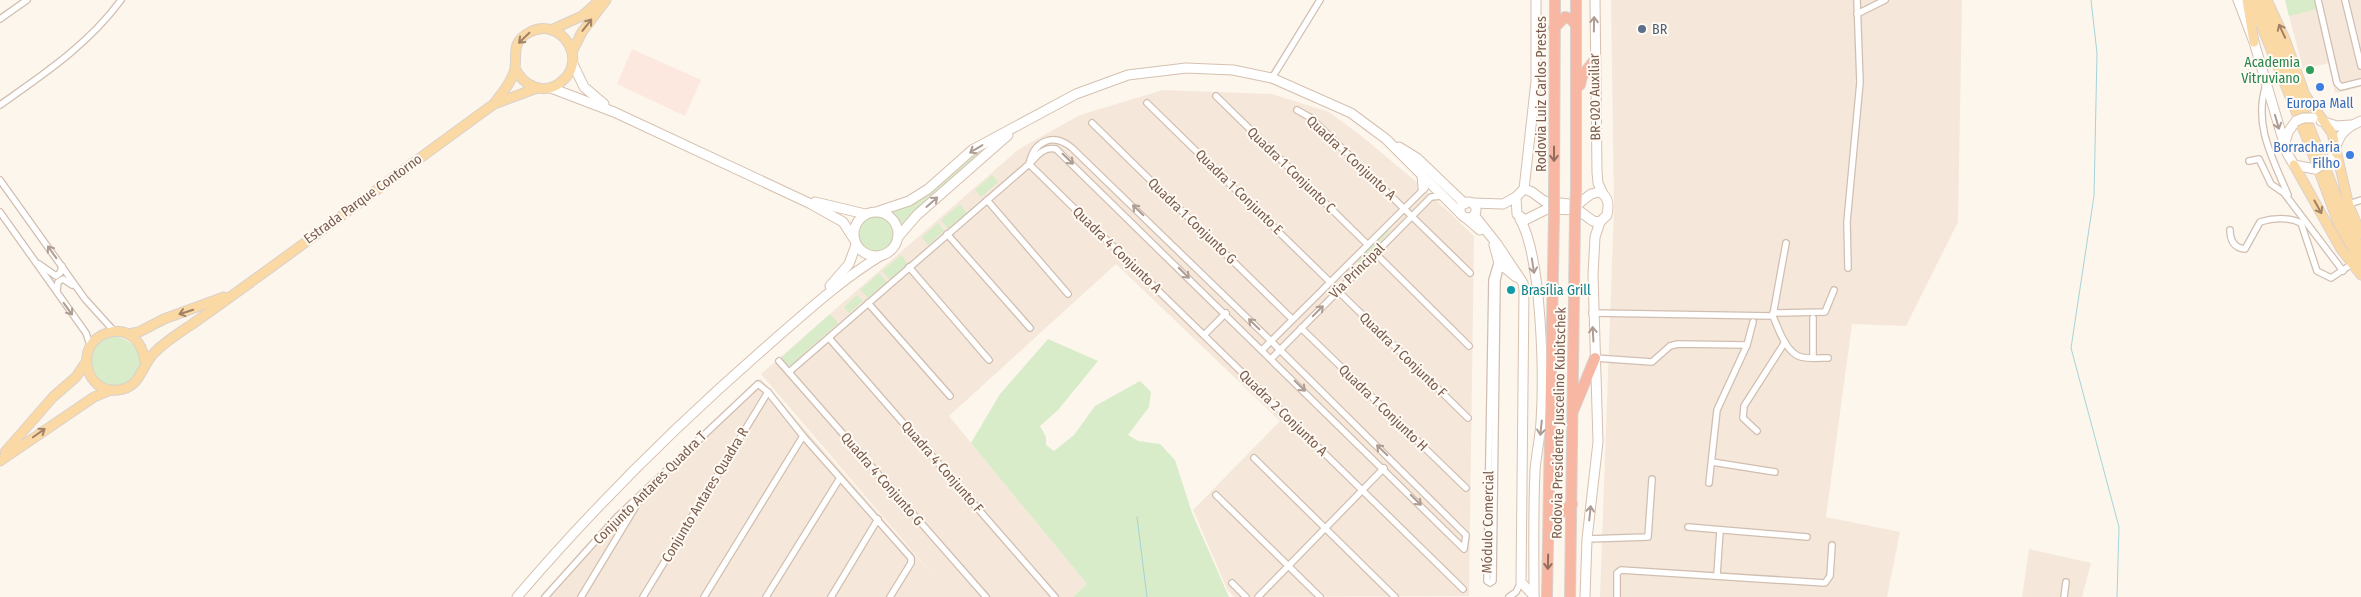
<svg xmlns="http://www.w3.org/2000/svg" width="2361" height="597" font-family="'Fira Sans Condensed',sans-serif">
	<style>
		.residential { fill: #f5e8da }
		.commercial { fill: #fde8e0 }
		.green { fill: #d8ecc9 }
		.lines { fill: none; stroke-linecap: round; stroke-linejoin: round }
		.stream { stroke: #a5d3da; stroke-width: 1 }
		.street-casing { stroke: #d1beb0; stroke-width: 8 }
		.secondary-casing { stroke: #d6c0b0; stroke-width: 11 }
		.primary-casing { stroke: #dad1cd; stroke-width: 11 }
		.highway-casing { stroke: #dad1cd; stroke-width: 12 }
		.street { stroke: #fff; stroke-width: 5.5 }
		.secondary { stroke: #fff; stroke-width: 9 }
		.primary { stroke: #fbd9a5; stroke-width: 9 }
		.highway { stroke: #f7b7a3; stroke-width: 10 }
		.secondary-bridge-casing { stroke: #d6c0b0; stroke-width: 11; stroke-linecap: butt }
		.highway-bridge-casing { stroke: #dad1cd; stroke-width: 12; stroke-linecap: butt }
		.secondary-bridge { stroke: #fff; stroke-width: 9 }
		.highway-bridge { stroke: #f7b7a3; stroke-width: 10 }
		.oneway { stroke: #af9d94 }
		.oneway2 { stroke: #a18267 }
		.oneway3 { stroke: #936e5e }
		.service-dot { fill: #5c6f8a; stroke: #fffaf3; stroke-width: 2 }
		.leisure-dot { fill: #2e9e5b; stroke: #fffaf3; stroke-width: 2 }
		.shop-dot { fill: #3f7fe0; stroke: #fffaf3; stroke-width: 2 }
		.culture-dot { fill: #0f9aa8; stroke: #fffaf3; stroke-width: 2 }
		.labels { text-anchor: middle; dominant-baseline: central; stroke-width: 4; stroke-linejoin: round; paint-order: stroke }
		.service-label { font-size: 14px; fill: #4e5e75; stroke: #fffaf3; text-anchor: start }
		.leisure-label { font-size: 14px; fill: #27864d; stroke: #fffaf3; text-anchor: end }
		.street-label { font-size: 14px; fill: #7a5c4d; stroke: #fffaf3 }
		.shop-label { font-size: 14px; fill: #366cbe; stroke: #fffaf3 }
		.culture-label { font-size: 14px; fill: #0d838f; stroke: #fffaf3; text-anchor: start }
	</style>
	<rect width="100%" height="100%" fill="#fdf6ec"/>
	<!-- residential -->
	<g class="residential">
		<polygon points="1611,0 1962,0 1958,222 1906,326 1852,324 1826,517 1900,532 1887,597 1600,597 1614,208"/>
		<polygon points="2285,0 2361,0 2361,87 2335,93 2329,63 2303,69"/>
		<polygon points="1163,90 1272,94 1329,112 1359,134 1419,184 1474,236 1469,596 1234,597 1227,589 1193,510 1280,421 1116,264 949,416 1087,584 1073,597 544,597 637,493 761,379 943,587 761,374 1019,149 1080,115"/>
		<polygon points="2029,549 2091,563 2082,597 2022,597"/>
	</g>
	<!-- commercial -->
	<polygon class="commercial" points="632,49 701,80 685,116 617,84"/>
	<!-- green -->
	<g class="green">
		<polygon points="2285,0 2315,0 2317,9 2289,16"/>
		<polygon points="1008,132 907,219 901,226 889,209 902,206 970,154"/>
		<polygon points="992,175 998,182 981,197 975,190"/>
		<polygon points="960,204 967,213 948,229 941,220"/>
		<circle cx="876" cy="234" r="21"/>
		<polygon points="938,223 944,231 928,245 922,237"/>
		<polygon points="1387,228 1390,231 1360,263 1357,262 1356,261"/>
		<polygon points="901,255 908,264 890,280 882,271"/>
		<polygon points="879,273 887,282 868,298 860,290"/>
		<polygon points="857,295 863,301 849,313 844,307"/>
		<polygon points="830,314 838,323 791,365 787,365 781,358"/>
		<path d="M114,336C131,338 153,359 138,376C134,381 127,385 122,389L95,381L89,357L98,342Z"/>
		<polygon points="1048,339 1098,361 1058,410 1040,426 1046,437 1046,445 1054,451 1074,435 1095,406 1140,381 1151,392 1149,407 1128,435 1138,441 1160,444 1175,460 1192,513 1229,597 1073,597 1087,584 971,443 1000,394"/>
	</g>
	<g class="lines">
		<!-- stream -->
		<g class="stream">
			<polyline points="2091,0 2097,53 2094,196 2071,348 2119,527 2117,597"/>
			<polyline points="1137,517 1147,597"/>
		</g>
		<!-- street casing -->
		<g class="street-casing">
			<g id="street">
				<polyline points="2318,0 2337,83 2341,87 2361,82"/>
				<polyline points="2345,0 2361,66"/>
				<polyline points="1857,14 1885,0"/>
				<polyline points="0,19 27,0"/>
				<polyline points="1272,78 1320,0"/>
				<path d="M2266,85C2253,125 2273,159 2288,195"/>
				<polyline points="1216,96 1367,244"/>
				<polyline points="1147,103 1330,282"/>
				<path d="M0,105C44,74 89,44 121,0"/>
				<polyline points="1297,110 1311,118 1470,273"/>
				<polyline points="1092,123 1292,319"/>
				<polyline points="2249,161 2259,159 2271,184 2284,193 2343,271"/>
				<polyline points="1029,164 1463,589"/>
				<polyline points="0,180 85,299 114,331"/>
				<polyline points="987,200 1068,294"/>
				<polyline points="2349,204 2361,200"/>
				<polyline points="0,212 86,333 90,345"/>
				<path d="M2230,230C2230,240 2234,248 2245,249L2260,222C2273,218 2289,217 2301,223L2317,271L2331,278L2352,264"/>
				<polyline points="947,234 1030,328"/>
				<polyline points="1375,253 1469,346"/>
				<polyline points="1498,260 1492,280 1487,571 1487,581 1490,583 1493,581 1497,281 1499,271 1505,264"/>
				<polyline points="39,264 56,276 60,273 62,266"/>
				<polyline points="909,267 989,360"/>
				<polyline points="1848,268 1847,222 1860,82 1857,0"/>
				<polyline points="57,291 58,282 63,279 72,285"/>
				<polyline points="1338,291 1468,418"/>
				<polyline points="868,303 950,396"/>
				<path d="M1592,313L1773,316C1778,328 1786,353 1801,357C1809,359 1820,358 1828,358"/>
				<polyline points="1773,313 1825,312 1834,290"/>
				<polyline points="1773,315 1786,243"/>
				<polyline points="1301,328 1466,488"/>
				<polyline points="1204,335 1226,313"/>
				<polyline points="829,338 1055,597"/>
				<polyline points="1263,349 1425,188"/>
				<polyline points="1272,358 1431,197 1442,196"/>
				<polyline points="1595,358 1652,362 1670,346 1678,344 1747,345"/>
				<polyline points="1813,358 1813,318"/>
				<polyline points="779,361 986,597"/>
				<path d="M789,372L1029,164C1037,156 1044,146 1056,149L1464,549L1466,535L1271,341L1072,148C1053,132 1034,141 1029,164"/>
				<polyline points="1757,431 1743,418 1744,406 1785,342"/>
				<polyline points="1254,458 1395,597"/>
				<polyline points="1712,462 1775,472"/>
				<polyline points="1709,483 1717,410 1747,345 1753,322"/>
				<polyline points="1216,495 1320,597"/>
				<polyline points="1688,527 1807,537"/>
				<polyline points="1587,539 1648,537 1652,479"/>
				<polyline points="1717,575 1720,530"/>
				<polyline points="1232,583 1246,597"/>
				<polyline points="545,597 617,517 758,384 768,392 803,436 911,558 911,563 890,597"/>
				<polyline points="581,597 642,496"/>
				<polyline points="643,597 768,392"/>
				<polyline points="704,597 803,436"/>
				<polyline points="766,597 840,478"/>
				<polyline points="831,597 878,519"/>
				<polyline points="1258,597 1384,468"/>
				<polyline points="1509,597 1516,592 1521,582"/>
				<polyline points="1617,597 1617,573 1621,570 1825,583 1830,576 1832,545"/>
				<polyline points="2064,597 2066,582"/>
			</g>
		</g>
		<!-- secondary casing -->
		<g class="secondary-casing">
			<g id="secondary">
				<polyline points="1595,0 1597,172 1598,183 1603,194"/>
				<polyline points="2238,0 2254,42 2287,153 2294,165 2315,169"/>
				<polyline points="573,64 584,87 604,104"/>
				<polyline points="551,88 614,112 811,204 843,222 854,239"/>
				<polyline points="2321,121 2337,126 2350,125"/>
				<polyline points="2284,146 2288,132 2296,121"/>
				<polyline points="1399,147 1417,158 1465,204"/>
				<path d="M2331,160C2339,139 2338,131 2361,121"/>
				<polyline points="1422,174 1423,188"/>
				<polyline points="1524,189 1536,81 1536,0"/>
				<polyline points="815,202 865,214"/>
				<circle cx="1468" cy="210" r="8"/>
				<polyline points="1472,203 1503,204 1516,197"/>
				<polyline points="879,211 909,201 928,189 972,150 1076,94 1128,75 1186,68 1233,70 1272,78 1351,113 1386,139 1461,214"/>
				<circle cx="876" cy="234" r="22"/>
				<polyline points="1474,215 1497,244 1523,283 1524,290 1521,582 1534,596"/>
				<polyline points="1465,217 1480,230"/>
				<path d="M1520,219C1542,257 1544,377 1541,422C1540,439 1536,455 1535,471C1533,513 1534,555 1534,597"/>
				<polyline points="898,237 917,215 1008,135"/>
				<polyline points="1494,245 1499,263 1516,277"/>
				<polyline points="830,286 849,264 856,245"/>
				<path d="M517,597C592,509 679,423 766,347C803,315 840,280 882,255"/>
				<path d="M1585,597L1587,539L1598,442L1593,275L1595,237L1600,222L1607,215C1609,205 1609,196 1599,192L1591,194L1577,205L1544,201L1532,192L1524,189L1516,197L1517,214L1525,220L1547,209L1578,210L1593,221L1600,222"/>
			</g>
		</g>
		<!-- primary casing -->
		<g class="primary-casing">
			<g id="primary">
				<polyline points="2247,0 2254,42"/>
				<polyline points="2251,0 2309,144 2339,225 2361,263"/>
				<polyline points="2260,0 2350,231 2361,249"/>
				<polyline points="2267,0 2285,39 2305,95 2332,133 2349,206 2361,234"/>
				<polyline points="551,30 582,16 600,0"/>
				<polyline points="572,52 582,32 606,0"/>
				<path d="M494,104C501,94 513,81 515,68C517,53 511,42 530,32C562,16 589,61 561,82C544,96 523,86 515,68"/>
				<polyline points="2294,165 2341,249 2361,275"/>
				<polyline points="128,334 139,332 164,319 224,297"/>
				<path d="M145,362C143,342 128,326 107,333C74,343 84,394 118,390C141,388 141,365 155,352C166,341 179,333 191,325C293,253 393,177 494,104L537,88"/>
				<polyline points="5,452 53,397 76,377 86,362"/>
				<polyline points="0,461 94,397 111,390"/>
			</g>
		</g>
		<!-- highway casing -->
		<g class="highway-casing">
			<g id="highway">
				<polyline points="1554,28 1565,17 1571,19 1576,25"/>
				<polyline points="1580,85 1582,76 1594,61"/>
				<polyline points="1554,189 1555,0"/>
				<polyline points="1576,189 1576,0"/>
				<polyline points="1573,411 1595,358"/>
				<polyline points="1549,503 1553,510 1560,514 1572,504"/>
				<polyline points="1547,597 1554,216"/>
				<polyline points="1570,597 1575,218"/>
			</g>
		</g>
		<!-- street -->
		<use href="#street" class="street"/>
		<!-- secondary -->
		<use href="#secondary" class="secondary"/>
		<!-- primary -->
		<use href="#primary" class="primary"/>
		<!-- highway -->
		<use href="#highway" class="highway"/>
		<!-- secondary-bridge casing -->
		<g class="secondary-bridge-casing">
			<g id="secondary-bridge">
				<polyline points="2296,121 2303,118 2313,118"/>
				<polyline points="2315,169 2331,160"/>
			</g>
		</g>
		<!-- highway-bridge casing -->
		<g class="highway-bridge-casing">
			<g id="highway-bridge">
				<polyline points="1554,216 1554,189"/>
				<polyline points="1575,218 1576,189"/>
			</g>
		</g>
		<!-- secondary-bridge -->
		<use href="#secondary-bridge" class="secondary-bridge"/>
		<!-- highway-bridge -->
		<use href="#highway-bridge" class="highway-bridge"/>
	</g>
	<!-- one-way arrows -->
	<defs><path id="oneway-shaft" d="M-6 0H5M1.5-3L5.5 0L1.5 3" fill="none" stroke-width="1.6" stroke-linecap="round" stroke-linejoin="round" transform="scale(1.25)"/></defs>
	<g class="oneway">
		<use href="#oneway-shaft" transform="translate(1594 24) rotate(-89)"/>
		<use href="#oneway-shaft" transform="translate(2277 122) rotate(74)"/>
		<use href="#oneway-shaft" transform="translate(976 149) rotate(149)"/>
		<use href="#oneway-shaft" transform="translate(1068 159) rotate(44)"/>
		<use href="#oneway-shaft" transform="translate(932 202) rotate(-41)"/>
		<use href="#oneway-shaft" transform="translate(1138 210) rotate(-136)"/>
		<use href="#oneway-shaft" transform="translate(52 252) rotate(-125)"/>
		<use href="#oneway-shaft" transform="translate(1533 266) rotate(81)"/>
		<use href="#oneway-shaft" transform="translate(1184 273) rotate(45)"/>
		<use href="#oneway-shaft" transform="translate(68 309) rotate(54)"/>
		<use href="#oneway-shaft" transform="translate(1318 311) rotate(-45)"/>
		<use href="#oneway-shaft" transform="translate(1254 324) rotate(-136)"/>
		<use href="#oneway-shaft" transform="translate(1593 334) rotate(-93)"/>
		<use href="#oneway-shaft" transform="translate(1300 386) rotate(44)"/>
		<use href="#oneway-shaft" transform="translate(1541 428) rotate(96)"/>
		<use href="#oneway-shaft" transform="translate(1382 450) rotate(-136)"/>
		<use href="#oneway-shaft" transform="translate(1416 500) rotate(45)"/>
		<use href="#oneway-shaft" transform="translate(1590 513) rotate(-84)"/>
	</g>
	<g class="oneway2">
		<use href="#oneway-shaft" transform="translate(587 25) rotate(-52)"/>
		<use href="#oneway-shaft" transform="translate(2282 31) rotate(-115)"/>
		<use href="#oneway-shaft" transform="translate(524 38) rotate(136)"/>
		<use href="#oneway-shaft" transform="translate(2318 207) rotate(61)"/>
		<use href="#oneway-shaft" transform="translate(186 312) rotate(162)"/>
		<use href="#oneway-shaft" transform="translate(39 433) rotate(-35)"/>
	</g>
	<g class="oneway3">
		<use href="#oneway-shaft" transform="translate(1554 154) rotate(90)"/>
		<use href="#oneway-shaft" transform="translate(1548 562) rotate(91)"/>
	</g>
	<!-- markers -->
	<circle class="service-dot" cx="1642" cy="29" r="5"/>
	<circle class="leisure-dot" cx="2310" cy="70" r="5"/>
	<g class="shop-dot">
		<circle cx="2320" cy="87" r="5"/>
		<circle cx="2350" cy="155" r="5"/>
	</g>
	<circle class="culture-dot" cx="1511" cy="290" r="5"/>
	<g class="labels">
		<!-- service labels -->
		<g class="service-label">
			<text x="1652" y="29">BR</text>
		</g>
		<!-- leisure labels -->
		<g class="leisure-label">
			<text x="2300" y="62">Academia<tspan x="2300" dy="16">Vitruviano</tspan></text>
		</g>
		<!-- street labels -->
		<g class="street-label">
			<text transform="translate(1541 94) rotate(-90)">Rodovia Luiz Carlos Prestes</text>
			<text transform="translate(1595 97) rotate(-91)">BR-020 Auxiliar</text>
			<text transform="translate(1351 158) rotate(43)">Quadra 1 Conjunto A</text>
			<text transform="translate(1291 170) rotate(44)">Quadra 1 Conjunto C</text>
			<text transform="translate(1239 192) rotate(44)">Quadra 1 Conjunto E</text>
			<text transform="translate(363 199) rotate(-36)">Estrada Parque Contorno</text>
			<text transform="translate(1192 221) rotate(44)">Quadra 1 Conjunto G</text>
			<text transform="translate(1117 250) rotate(44)">Quadra 4 Conjunto A</text>
			<text transform="translate(1357 271) rotate(-45)">Via Principal</text>
			<text transform="translate(1403 355) rotate(44)">Quadra 1 Conjunto F</text>
			<text transform="translate(1383 408) rotate(44)">Quadra 1 Conjunto H</text>
			<text transform="translate(1283 413) rotate(44)">Quadra 2 Conjunto A</text>
			<text transform="translate(1559 423) rotate(-89)">Rodovia Presidente Juscelino Kubitschek</text>
			<text transform="translate(942 467) rotate(49)">Quadra 4 Conjunto F</text>
			<text transform="translate(882 479) rotate(49)">Quadra 4 Conjunto G</text>
			<text transform="translate(650 488) rotate(-45)">Conjunto Antares Quadra T</text>
			<text transform="translate(705 495) rotate(-59)">Conjunto Antares Quadra R</text>
			<text transform="translate(1488 522) rotate(-89)">Módulo Comercial</text>
		</g>
		<!-- shop labels -->
		<g class="shop-label">
			<text x="2320" y="103">Europa Mall</text>
			<text x="2340" y="147" text-anchor="end">Borracharia<tspan x="2340" dy="16">Filho</tspan></text>
		</g>
		<!-- culture labels -->
		<g class="culture-label">
			<text x="1521" y="290">Brasília Grill</text>
		</g>
	</g>
</svg>
